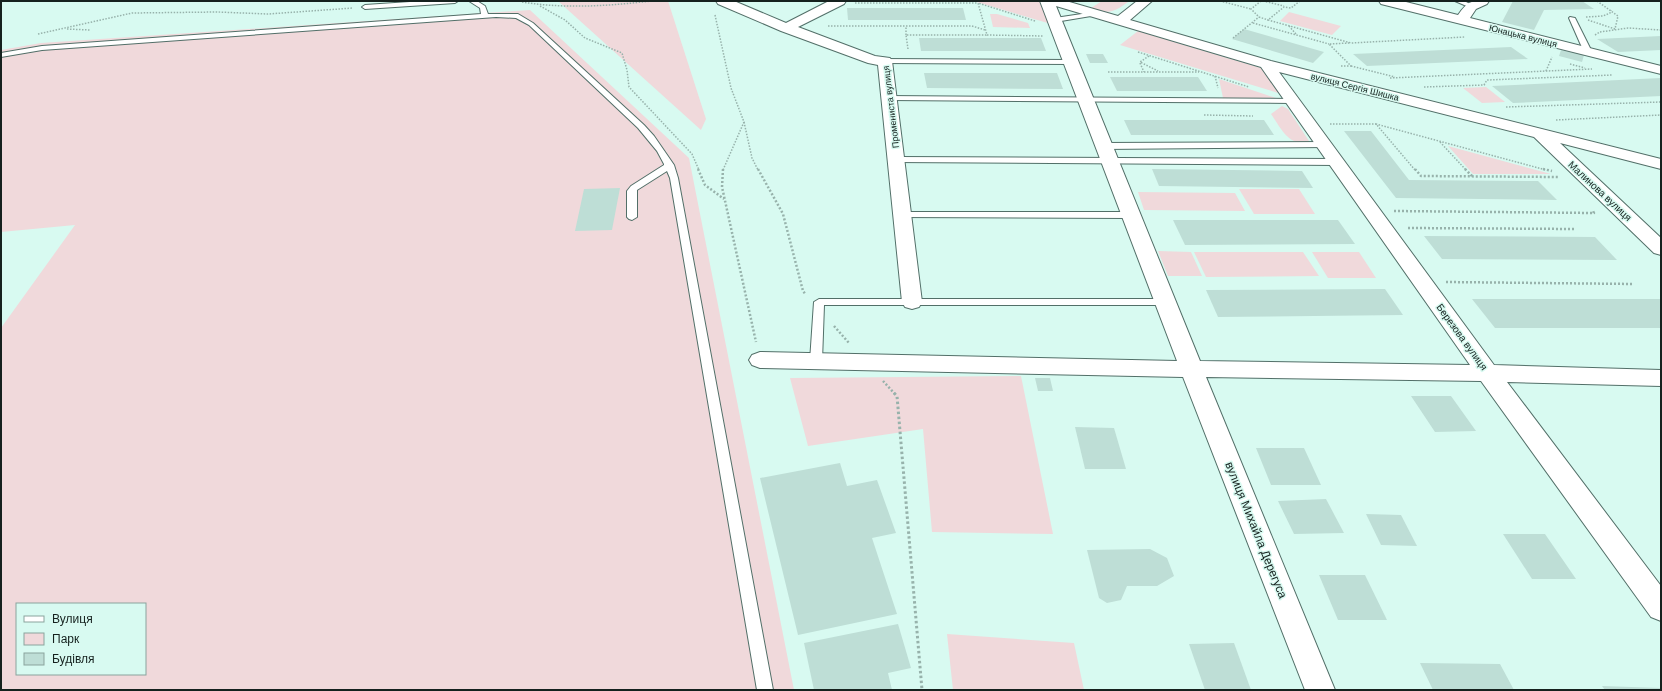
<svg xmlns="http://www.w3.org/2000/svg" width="1662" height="691" font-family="Arial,sans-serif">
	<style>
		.green { fill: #f0d9db; fill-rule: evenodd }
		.building { fill: #beded6 }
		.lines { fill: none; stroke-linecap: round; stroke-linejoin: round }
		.service-casing { stroke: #526f68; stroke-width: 2 }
		.minor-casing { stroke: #526f68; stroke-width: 2 }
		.path-far2 { stroke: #97b2ab; stroke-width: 1.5; stroke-dasharray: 1.5 1.5; stroke-linecap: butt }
		.path-far1 { stroke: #97b2ab; stroke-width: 2.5; stroke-dasharray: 2 2; stroke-linecap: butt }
		.path { stroke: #97b2ab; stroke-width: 3; stroke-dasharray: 2.5 2.5; stroke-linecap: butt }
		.service { fill: #fff; fill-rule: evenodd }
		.minor { fill: #fff; fill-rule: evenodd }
		.labels { text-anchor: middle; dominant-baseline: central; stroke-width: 3; stroke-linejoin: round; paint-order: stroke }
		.far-street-label { font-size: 9px; fill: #15211e; stroke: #d8faf1 }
		.street-label { font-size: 10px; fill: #15211e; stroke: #d8faf1 }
		.near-street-label { font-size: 12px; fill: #15211e; stroke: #d8faf1 }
	</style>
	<rect width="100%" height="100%" fill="#d8faf1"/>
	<!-- green -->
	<g class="green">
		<polygon points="558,1 668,1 706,119 701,130"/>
		<polygon points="973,1 1040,2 1051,24"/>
		<path d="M1102,1H1126L1128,2C1113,13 1109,14 1091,8Z"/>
		<path d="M530,10L689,158L794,690H1V328L75,225L1,232V50L41,43ZM17,604H145V674H17Z"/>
		<polygon points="1289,12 1341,26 1332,35 1280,21"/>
		<polygon points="990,14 997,14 1028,23 1030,28 993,27"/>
		<polygon points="1138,31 1268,70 1285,95 1120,45"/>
		<polygon points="1219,79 1276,98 1223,98"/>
		<polygon points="1486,87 1505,102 1482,103 1463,88"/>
		<path d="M1282,106L1288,109L1309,141C1289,148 1281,128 1271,114Z"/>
		<polygon points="1448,146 1551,174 1473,174"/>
		<polygon points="1239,189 1299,189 1315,214 1254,214"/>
		<polygon points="1138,192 1235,193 1245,211 1144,210"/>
		<polygon points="1158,251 1191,252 1202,276 1168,276"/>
		<polygon points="1194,252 1303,252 1319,276 1206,277"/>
		<polygon points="1312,252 1359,252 1376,278 1328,278"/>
		<polygon points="1021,376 1053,534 932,532 923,429 808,446 790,378"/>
		<polygon points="947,634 1074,643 1084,690 953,690"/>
	</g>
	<!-- building -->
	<g class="building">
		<polygon points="1513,1 1582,1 1594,9 1544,10 1534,30 1502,22"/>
		<polygon points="847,8 963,8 966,20 848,20"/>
		<polygon points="1244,29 1324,52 1313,63 1232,39"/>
		<polygon points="1661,36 1661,50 1618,52 1597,39"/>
		<polygon points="919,38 1041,38 1046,51 921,51"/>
		<polygon points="1511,47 1528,59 1367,66 1353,54"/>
		<polygon points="1561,50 1584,55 1582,62 1559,56"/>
		<polygon points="1086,54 1103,54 1108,63 1090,63"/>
		<polygon points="924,73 1057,73 1063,89 927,88"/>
		<polygon points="1110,77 1198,77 1207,91 1117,91"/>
		<polygon points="1661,78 1661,96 1513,103 1492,86"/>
		<polygon points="1124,120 1264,120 1274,135 1131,135"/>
		<polygon points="1344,131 1371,131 1409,180 1538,181 1557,200 1396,198"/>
		<polygon points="1152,169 1302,171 1313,188 1159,186"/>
		<polygon points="620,188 612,230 575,231 584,189"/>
		<polygon points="1173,220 1338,220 1355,244 1185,245"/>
		<polygon points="1424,236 1595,237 1617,260 1442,259"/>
		<polygon points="1385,289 1403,315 1218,317 1206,290"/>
		<polygon points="1472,299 1660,299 1661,328 1495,328"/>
		<polygon points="1035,378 1050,378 1053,391 1038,391"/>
		<polygon points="1411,396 1451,396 1476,431 1435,432"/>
		<polygon points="1075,427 1114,428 1126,469 1085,469"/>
		<polygon points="1256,448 1304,448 1321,485 1271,485"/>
		<polygon points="840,463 847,486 877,480 896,533 872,538 897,614 798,635 760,478"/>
		<polygon points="1326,499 1344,533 1294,534 1278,501"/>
		<polygon points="1366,514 1401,515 1417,546 1381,545"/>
		<polygon points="1503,534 1545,534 1576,579 1532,579"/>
		<polygon points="1150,549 1167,558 1174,576 1157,586 1127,586 1121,600 1107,603 1099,598 1087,550"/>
		<polygon points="1319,575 1365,575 1387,620 1338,620"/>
		<polygon points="898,624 911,668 888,673 892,690 814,690 804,643"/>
		<polygon points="1234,643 1251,690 1205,690 1189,644"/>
		<polygon points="1420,663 1500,664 1514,690 1433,690"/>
		<polygon points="1602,686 1661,688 1661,690 1605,690"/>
	</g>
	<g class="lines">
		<!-- service casing -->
		<g class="service-casing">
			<g id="service">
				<polygon points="425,1 458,1 455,3 365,9 362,7 365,5"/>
				<polygon points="469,1 477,1 485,6 488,14 518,14 533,23 644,125 654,136 674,165 678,178 773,690 757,690 670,178 667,171 637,190 637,217 632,220 629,219 627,217 627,191 631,186 664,165 664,164 657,151 638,128 529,25 516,18 496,17 42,50 1,57 1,53 42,46 481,14 480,8"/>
				<polygon points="1455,1 1464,1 1474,6 1469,7"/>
				<polygon points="1095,12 1097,13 1097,15 1055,22 1052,20 1055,18"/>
				<polygon points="1570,17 1575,18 1592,52 1591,54 1585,54 1584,52 1569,18"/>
				<polygon points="882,59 1072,60 1076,62 1072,64 885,63 882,63"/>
				<polygon points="887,96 1292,99 1296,101 1292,103 890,100 886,98"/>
				<polygon points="1324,142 1328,145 1327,147 1103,149 1099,146 1103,143"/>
				<polygon points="897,157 1336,159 1340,162 1336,165 894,162 893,160"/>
				<polygon points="903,212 1130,212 1135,215 1130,218 900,217 898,215"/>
				<polygon points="819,299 1165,299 1170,302 1165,305 824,305 822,361 820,364 812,364 810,361 814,302"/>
			</g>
		</g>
		<!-- minor casing -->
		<g class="minor-casing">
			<g id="minor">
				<polygon points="716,1 734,1 786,23 829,1 846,1 844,4 798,27 875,56 890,58 892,61 922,302 919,307 912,309 905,307 902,302 878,65 868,63 781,31 718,4"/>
				<path d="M1040,1H1066L1118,16L1137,1H1152L1130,20L1271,61L1661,159V169L1560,143L1661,238V255L1654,253L1534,137L1279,72L1494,365L1661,370V386L1507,382L1661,586V621L1651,617L1481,381L1206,377L1335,690H1305L1183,377L760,368L752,365L749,360L752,355L760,352L1177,361ZM1056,6L1261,67L1470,365L1200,361Z"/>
				<path d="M1379,1H1402L1458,15C1469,0 1470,1 1489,1L1487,4L1476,9L1470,18L1661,66V74L1381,4Z"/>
			</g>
		</g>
		<!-- path-far2 -->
		<g class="path-far2">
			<polyline points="1220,1 1251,9"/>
			<polyline points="1261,1 1251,9 1259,17 1268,20"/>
			<polyline points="1263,1 1284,6"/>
			<polyline points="1300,1 1291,8 1284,7 1268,20 1351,43 1465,37"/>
			<path d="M522,2C565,9 608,6 651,1"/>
			<polyline points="855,3 978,3"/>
			<polyline points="540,6 565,20 585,38 622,53 627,70 629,87 692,154 699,170"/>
			<polyline points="715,15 731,88 744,122 723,170"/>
			<polyline points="1586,17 1603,16 1610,13 1611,10"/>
			<polyline points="1588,20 1615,29 1618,16 1597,1"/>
			<polyline points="1035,21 978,3 987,35 1043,36"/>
			<polyline points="1253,23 1329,44"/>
			<polyline points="828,26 906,26"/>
			<polyline points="1289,26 1296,34"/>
			<polyline points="67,29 90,30"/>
			<polyline points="1600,32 1628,28 1661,30"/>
			<polyline points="38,34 132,13 217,12 268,14 353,8"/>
			<polyline points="906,35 906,26 972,26 985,30"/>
			<polyline points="1595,35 1600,32"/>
			<polyline points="1233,38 1259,17"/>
			<polyline points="908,49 906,35 987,35"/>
			<polyline points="1138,52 1249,87"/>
			<polyline points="1149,56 1140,62 1158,71"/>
			<polyline points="1140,63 1144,72"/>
			<polyline points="1570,64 1585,68"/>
			<polyline points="1341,66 1351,66 1329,44 1349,43"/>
			<polyline points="1351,66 1395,77"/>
			<polyline points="1546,71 1552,57"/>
			<polyline points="1108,72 1199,72"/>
			<polyline points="1215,76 1218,88"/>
			<polyline points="1390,78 1592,69"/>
			<polyline points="1424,87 1484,85 1487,80 1613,75"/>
			<polyline points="1506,107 1661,102"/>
			<polyline points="1204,115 1253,116"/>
			<polyline points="1556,120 1661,115"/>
			<polyline points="744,122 752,158 758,170"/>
			<polyline points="1330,124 1376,124"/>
			<polyline points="1440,142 1466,170"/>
			<polyline points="1415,170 1376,124 1546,170"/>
		</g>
		<!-- path-far1 -->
		<g class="path-far1">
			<polyline points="698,169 705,185 724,199"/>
			<polyline points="723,169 722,187 756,342"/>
			<polyline points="758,169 783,214 803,291 806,295"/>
			<polyline points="1415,169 1421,176 1559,177"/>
			<polyline points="1465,169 1472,176"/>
			<polyline points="1543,169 1552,171"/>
			<polyline points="1394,211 1594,213 1593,211"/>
			<polyline points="1408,228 1576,229"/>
			<polyline points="1446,282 1634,284"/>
			<polyline points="834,326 849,343"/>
			<polyline points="883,381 895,394"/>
		</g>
		<!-- path -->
		<polyline class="path" points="894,393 897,396 922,690"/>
		<!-- service -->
		<use href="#service" class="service"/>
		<!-- minor -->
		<use href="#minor" class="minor"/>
	</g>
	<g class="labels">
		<!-- far-street labels -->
		<g class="far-street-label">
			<text transform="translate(1523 36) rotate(14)">Юнацька вулиця</text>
			<text transform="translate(1355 87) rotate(14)">вулиця Сергія Шишка</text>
			<text transform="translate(891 107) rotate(-97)">Промениста вулиця</text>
		</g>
		<!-- street labels -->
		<g class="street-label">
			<text transform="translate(1600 191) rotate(43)">Малинова вулиця</text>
			<text transform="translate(1462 337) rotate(54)">Березова вулиця</text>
		</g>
		<!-- near-street labels -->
		<g class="near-street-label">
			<text transform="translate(1256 530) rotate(68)">вулиця Михайла Дерегуса</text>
		</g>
	</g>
	<!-- border -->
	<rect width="1662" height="691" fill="none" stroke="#15211e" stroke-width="4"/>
	<!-- legend -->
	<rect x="16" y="603" width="130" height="72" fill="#d8faf1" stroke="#8aa39d"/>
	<rect x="24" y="616" width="20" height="6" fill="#ffffff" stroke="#8aa39d"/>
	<text x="52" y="623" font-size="12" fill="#15211e">Вулиця</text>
	<rect x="24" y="633" width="20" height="12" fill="#f0d9db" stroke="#8aa39d"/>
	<text x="52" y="643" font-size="12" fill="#15211e">Парк</text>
	<rect x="24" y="653" width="20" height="12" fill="#beded6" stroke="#8aa39d"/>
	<text x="52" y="663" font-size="12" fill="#15211e">Будівля</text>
</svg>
